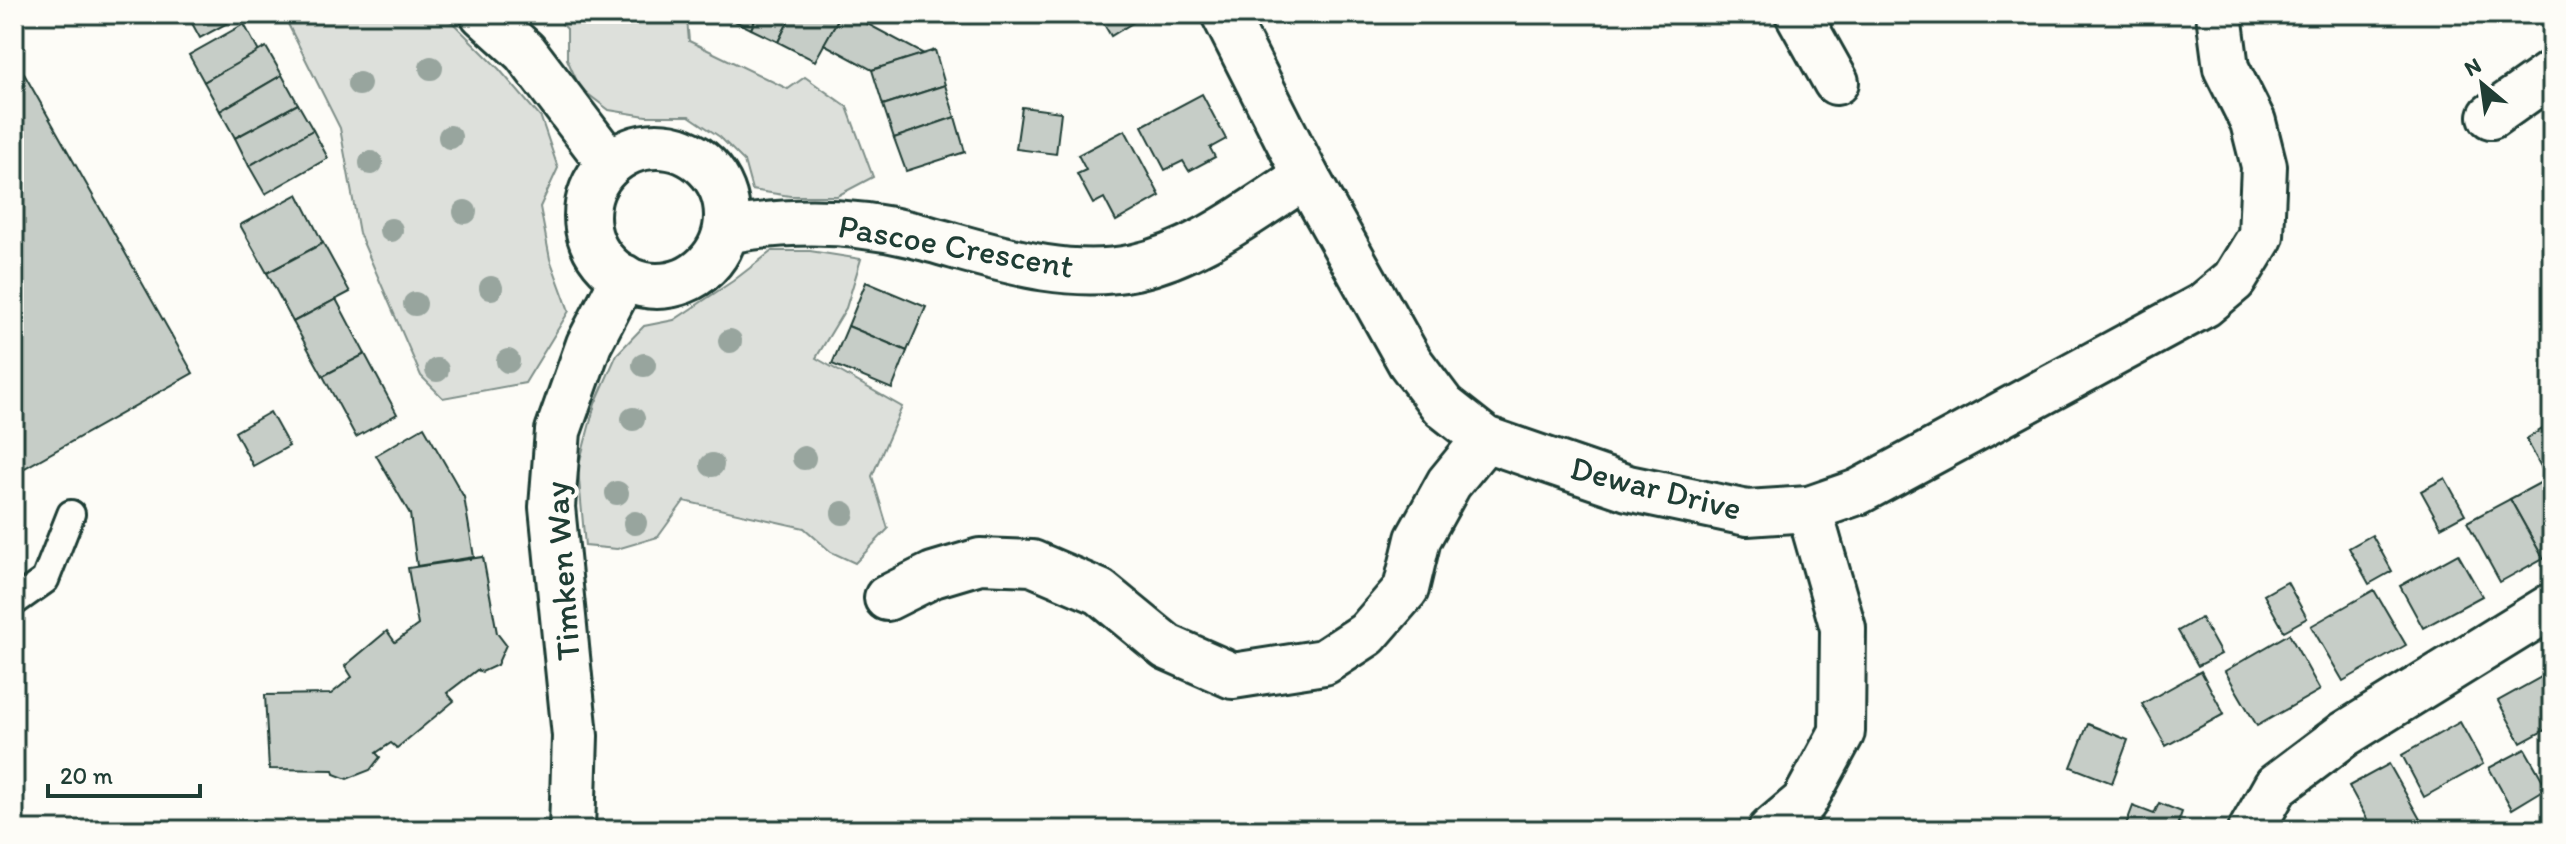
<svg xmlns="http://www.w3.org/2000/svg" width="2566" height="844" font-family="Itim,sans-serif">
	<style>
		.green { fill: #dde0db; stroke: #7e8e88; stroke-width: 2 }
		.building { fill: #c6cdc7; stroke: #1f3d34; stroke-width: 2 }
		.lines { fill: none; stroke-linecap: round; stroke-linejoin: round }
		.service-casing { stroke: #1f3d34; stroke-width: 32 }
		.minor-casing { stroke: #1f3d34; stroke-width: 50 }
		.service { stroke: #fdfcf7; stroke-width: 26 }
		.minor { stroke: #fdfcf7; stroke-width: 44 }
		.tree { fill: #98a59e }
		.labels { text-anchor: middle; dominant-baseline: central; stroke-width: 8; stroke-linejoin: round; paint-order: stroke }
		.street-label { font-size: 34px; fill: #1f3d34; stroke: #fdfcf7 }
	</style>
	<rect width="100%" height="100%" fill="#fdfcf7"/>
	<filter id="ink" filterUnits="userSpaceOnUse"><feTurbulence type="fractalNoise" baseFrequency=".0125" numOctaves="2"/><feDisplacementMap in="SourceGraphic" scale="16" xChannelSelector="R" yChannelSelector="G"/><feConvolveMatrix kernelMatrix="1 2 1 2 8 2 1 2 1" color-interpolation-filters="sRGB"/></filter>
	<g filter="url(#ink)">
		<!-- green -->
		<g class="green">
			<polygon points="283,14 433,14 452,22 499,69 541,118 558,168 540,207 550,259 569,311 525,383 443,398 421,376 359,233 340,128"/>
			<polygon points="553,14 690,14 687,19 689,41 788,89 805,77 847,107 873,177 837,196 790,196 752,190 744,161 720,137 689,116 646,116 609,110 580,88 567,59 567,29"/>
			<polygon points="772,251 810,251 861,259 846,308 816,358 902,407 872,476 888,529 855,563 831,552 804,528 684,501 658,537 617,549 585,546 578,468 595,404 617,354 644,326 674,320 733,281"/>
		</g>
		<!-- building -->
		<g class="building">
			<polygon points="187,14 244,14 200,38"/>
			<polygon points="725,14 758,14 751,29 724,16"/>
			<polygon points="758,14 792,14 778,42 751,29"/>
			<polygon points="792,14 841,14 815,61 778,42"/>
			<polygon points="841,14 849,14 924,54 872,70 824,44"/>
			<polygon points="951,14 974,14 969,23"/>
			<polygon points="1098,14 1147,14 1111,36"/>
			<polygon points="244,24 259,52 204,82 189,55"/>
			<polygon points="266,47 282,75 220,111 204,82"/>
			<polygon points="935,50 945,85 883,105 872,70"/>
			<polygon points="14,56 193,373 14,474"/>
			<polygon points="282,75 298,104 235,138 220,111"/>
			<polygon points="945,85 955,117 894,138 883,105"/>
			<polygon points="1202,94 1226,139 1210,148 1215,157 1189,171 1183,161 1165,170 1142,126"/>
			<polygon points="298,104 313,130 249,166 235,138"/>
			<polygon points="1022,107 1061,112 1056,154 1016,149"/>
			<polygon points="955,117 965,152 906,171 894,138"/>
			<polygon points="313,130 328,158 265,194 249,166"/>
			<polygon points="1125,130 1160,196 1116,221 1104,198 1093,204 1077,174 1086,170 1078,155"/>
			<polygon points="298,194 323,243 267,273 240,225"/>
			<polygon points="323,243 350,292 293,322 267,273"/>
			<polygon points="866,282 926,307 907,351 848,326"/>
			<polygon points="336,299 365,354 323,376 293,322"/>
			<polygon points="848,326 907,351 892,389 832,364"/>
			<polygon points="365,354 397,414 356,437 323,376"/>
			<polygon points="270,412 289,446 253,466 235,432"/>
			<polygon points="2549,425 2552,430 2552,470 2545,474 2526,439"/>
			<polygon points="424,427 464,497 474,557 417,566 410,514 376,455"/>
			<polygon points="2551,477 2552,553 2543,558 2510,499"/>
			<polygon points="2445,478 2465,514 2441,527 2421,491"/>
			<polygon points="2510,499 2543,558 2500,582 2467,522"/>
			<polygon points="2372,535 2392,571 2369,584 2349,548"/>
			<polygon points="2458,554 2482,596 2423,628 2400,586"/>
			<polygon points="483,557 497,633 506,645 497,665 482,672 477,670 447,693 454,701 397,748 391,743 376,753 380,757 370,770 347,779 334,774 333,770 269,769 265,695 331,694 352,677 345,666 387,631 395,642 418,625 408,568"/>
			<polygon points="2287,582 2307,618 2284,631 2264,595"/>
			<polygon points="2374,590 2406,645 2343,681 2311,626"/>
			<polygon points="2201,618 2221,654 2198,666 2178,631"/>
			<polygon points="2289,634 2320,690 2257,726 2225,671"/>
			<polygon points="2201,671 2224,714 2166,746 2142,704"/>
			<polygon points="2552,671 2552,726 2521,743 2498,701"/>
			<polygon points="2460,722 2483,764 2424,797 2402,755"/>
			<polygon points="2088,724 2128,740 2112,783 2071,767"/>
			<polygon points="2525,749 2547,788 2512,809 2489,768"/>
			<polygon points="2389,764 2426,830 2373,830 2349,786"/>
			<polygon points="2159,803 2182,812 2178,823 2197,830 2124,830 2133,806 2154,814"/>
		</g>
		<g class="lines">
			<!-- service casing -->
			<g class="service-casing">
				<polyline id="service" points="14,602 45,580 71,514"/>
			</g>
			<!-- minor casing -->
			<g class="minor-casing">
				<g id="minor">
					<polyline points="483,14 525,52 610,164"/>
					<polyline points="1224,14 1306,176 1410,362 1443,406 1485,439 1628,488 1747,513 1809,509 1858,492 2204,305 2234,280 2261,236 2264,166 2253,122 2226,68 2219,14"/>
					<polyline points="1798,14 1836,82"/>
					<polyline points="2491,116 2552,73"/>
					<circle cx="657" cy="216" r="70"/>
					<path d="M726,231C788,219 853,220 914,235C985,253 1060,283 1135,267C1199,253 1252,210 1306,176"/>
					<polyline points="887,598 933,575 980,561 1032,563 1100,592 1167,647 1233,676 1324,662 1367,634 1406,589 1418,539 1449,483 1485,439"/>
					<polyline points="572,830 575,736 552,507 558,431 589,344 624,277"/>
					<polyline points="1771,830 1804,802 1842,732 1843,628 1809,509"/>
					<polyline points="2251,830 2276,786 2345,734 2552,606"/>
				</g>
			</g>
			<!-- service -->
			<use href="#service" class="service"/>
			<!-- minor -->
			<use href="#minor" class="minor"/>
		</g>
		<!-- trees -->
		<g class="tree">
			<circle cx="431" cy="68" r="12"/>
			<circle cx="359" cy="84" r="12"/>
			<circle cx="450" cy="137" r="12"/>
			<circle cx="371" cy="163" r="12"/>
			<circle cx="465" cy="212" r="12"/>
			<circle cx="391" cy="230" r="12"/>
			<circle cx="491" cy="288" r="12"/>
			<circle cx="415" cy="304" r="12"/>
			<circle cx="730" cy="341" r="12"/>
			<circle cx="508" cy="361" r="12"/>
			<circle cx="644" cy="365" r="12"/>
			<circle cx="437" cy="370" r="12"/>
			<circle cx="633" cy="419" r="12"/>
			<circle cx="804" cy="458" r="12"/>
			<circle cx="712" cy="465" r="12"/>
			<circle cx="617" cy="493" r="12"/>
			<circle cx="843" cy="513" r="12"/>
			<circle cx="635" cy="523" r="12"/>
		</g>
	</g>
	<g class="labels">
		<!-- street labels -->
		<g class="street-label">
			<text transform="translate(956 246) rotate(10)">Pascoe Crescent</text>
			<text transform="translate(1656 488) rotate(14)">Dewar Drive</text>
			<text transform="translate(562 571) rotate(-94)">Timken Way</text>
		</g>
	</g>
	<!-- margin -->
	<rect width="2566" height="844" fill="none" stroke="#fdfcf7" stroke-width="48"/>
	<rect x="24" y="24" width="2518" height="796" fill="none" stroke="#1f3d34" stroke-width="3" filter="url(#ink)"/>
	<!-- north arrow -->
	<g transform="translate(2482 84) rotate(331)" stroke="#fdfcf7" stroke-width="6" paint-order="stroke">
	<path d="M0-6L14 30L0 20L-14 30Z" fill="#1f3d34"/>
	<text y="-12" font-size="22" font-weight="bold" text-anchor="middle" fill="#1f3d34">N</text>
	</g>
	<!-- scale -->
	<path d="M48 784v12h152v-12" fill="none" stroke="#1f3d34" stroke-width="4"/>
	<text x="60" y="784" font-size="24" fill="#1f3d34" stroke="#fdfcf7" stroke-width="6" paint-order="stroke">20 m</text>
</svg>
